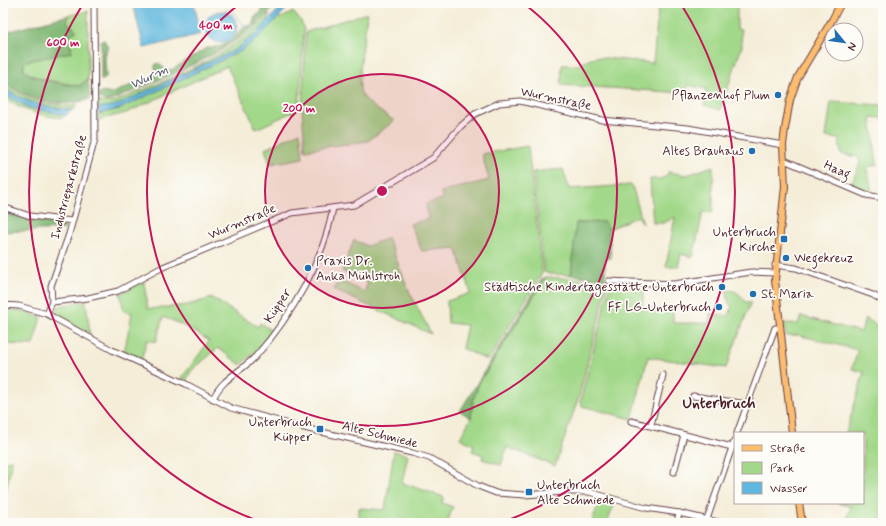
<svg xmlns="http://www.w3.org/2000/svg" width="886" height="526" font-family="Mynerve,sans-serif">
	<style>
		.green { fill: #a2d889; stroke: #767c5a }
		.forest { fill: #81b875; stroke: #666c50 }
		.water { fill: #61b8de; stroke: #566c84 }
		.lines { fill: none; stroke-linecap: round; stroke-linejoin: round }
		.stream { stroke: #61b8de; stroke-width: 1 }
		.minor-casing { stroke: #643e45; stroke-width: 7 }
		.major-casing { stroke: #643e45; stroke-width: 8 }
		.minor { stroke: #fff; stroke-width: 5 }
		.major { stroke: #fcbd6f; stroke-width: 6 }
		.ring { fill: none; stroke: #c2185b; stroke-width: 2 }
		.poi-dot { fill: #1f6fb2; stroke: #fdfcf7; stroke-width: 1.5 }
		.labels { text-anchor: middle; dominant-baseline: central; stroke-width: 3.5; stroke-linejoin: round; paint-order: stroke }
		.poi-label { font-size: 13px; fill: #4a1f2b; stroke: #fdfcf7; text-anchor: end }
		.street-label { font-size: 13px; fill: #4a1f2b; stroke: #fdfcf7 }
		.water-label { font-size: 14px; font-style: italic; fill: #52556a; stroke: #fdfcf7 }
		.quarter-label { font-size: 15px; font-weight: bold; fill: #4a1f2b; stroke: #fdfcf7 }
		.centre { fill: #c2185b; stroke: #fdfcf7; stroke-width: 2 }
		.ring-label { font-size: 12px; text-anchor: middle; font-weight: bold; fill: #c2185b; stroke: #fdfcf7; stroke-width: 3.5; stroke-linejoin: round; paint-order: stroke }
	</style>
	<rect width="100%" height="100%" fill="#fdfcf7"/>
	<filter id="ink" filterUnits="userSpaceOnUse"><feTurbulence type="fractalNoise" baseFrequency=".025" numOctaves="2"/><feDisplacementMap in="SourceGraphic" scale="8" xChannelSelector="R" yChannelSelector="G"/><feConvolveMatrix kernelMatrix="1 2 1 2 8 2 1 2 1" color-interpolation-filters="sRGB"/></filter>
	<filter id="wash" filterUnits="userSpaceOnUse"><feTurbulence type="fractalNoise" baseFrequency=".012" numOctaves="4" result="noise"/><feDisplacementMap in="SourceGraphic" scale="16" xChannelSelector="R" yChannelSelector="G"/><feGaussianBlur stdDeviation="0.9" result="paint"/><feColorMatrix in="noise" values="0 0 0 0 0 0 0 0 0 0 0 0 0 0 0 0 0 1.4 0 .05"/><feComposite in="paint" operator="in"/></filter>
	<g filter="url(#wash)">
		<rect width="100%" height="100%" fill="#f4edd8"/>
		<!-- green -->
		<g class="green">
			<polygon points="659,3 737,3 737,29 741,30 742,46 720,110 704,105 706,89 688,85 686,93 561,85 562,65 577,65 596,57 653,63"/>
			<polygon points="88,11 88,79 79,86 39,78 24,71 24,63 27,61 72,52 69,35 76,30 67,22 69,15"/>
			<polygon points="293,12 301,21 304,30 299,109 256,129 227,66 126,113 98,120 98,114 119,109 241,51 258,38 278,18 282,18"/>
			<path d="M367,13C366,27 356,83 361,93C367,105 384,113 394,121L368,141L305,150L302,108L306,32Z"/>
			<path d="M269,14L268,22L256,34L235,50L117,105L98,108V102H115C165,79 233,57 269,14Z"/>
			<path d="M3,83C25,100 50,106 77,106L72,110C46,108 24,102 3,88Z"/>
			<path d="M3,94L30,108L66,115L62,118C41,116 21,110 3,98Z"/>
			<polygon points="831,102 883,105 883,118 871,117 877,165 867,167 872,192 851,185 860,163 858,157 841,154 839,139 826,137"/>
			<polygon points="300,132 303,158 270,164 265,149"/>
			<polygon points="528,146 542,273 491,356 489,359 485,359 462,348 467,325 448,323 447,301 471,293 456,248 422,251 410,224 428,219 426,204 443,199 441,192 489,180 482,154"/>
			<polygon points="713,166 713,212 703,212 693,257 681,254 678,267 666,267 675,217 664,223 653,223 650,179 660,179 667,176 668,172 687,175"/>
			<polygon points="563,169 569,189 632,185 643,224 638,216 609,229 604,222 576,223 571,275 550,274 544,272 533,172"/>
			<polygon points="388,238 408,289 431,334 334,290 339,280 364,292 368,283 342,271 354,240 367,246"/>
			<polygon points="546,277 603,281 607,286 579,396 555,466 507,447 501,465 482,459 483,455 472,451 474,445 460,438 471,418 473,401 479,383"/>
			<path d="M144,282L148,309L188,305L212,298L258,327L260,323L272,331L261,346L241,365L218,348L191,371L186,381L181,379L209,341C194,331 180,323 163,317L156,342L147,340L141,361L124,353L132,313L124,311L120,293Z"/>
			<path d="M615,283L645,286L642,307L673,312V323H709L710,313L729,316L732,306L729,304L726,291C738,289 739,295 746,302H751L726,368L648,357L632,419L582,406L580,402L609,289L612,284Z"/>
			<polygon points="86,301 90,335 59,317 56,311 59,306"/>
			<polygon points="3,309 23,311 41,317 33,345 7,344 3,324"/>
			<polygon points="801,316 861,332 865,318 883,329 883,523 852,523 846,520 851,507 838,503 863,503 863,433 846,433 864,372 852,369 858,350 798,335 786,336 784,323 798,324"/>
			<polygon points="394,451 408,455 402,483 444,497 442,503 453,507 447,523 359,523 359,508 385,510"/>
			<polygon points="12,460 3,508 3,461"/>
			<polygon points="600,498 615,502 607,523 592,523"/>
		</g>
		<!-- forest -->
		<g class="forest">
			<path d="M271,3H277C237,53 172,73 115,99L107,101L99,98V93L104,92L111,94L136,83L147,82L156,75L155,65L158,63L166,70H171L207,48L222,46L233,39L244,27L252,25L254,21V17L262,12L261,7Z"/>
			<path d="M69,15L67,22L77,31L69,35L72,52L27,61L24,64L23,68C30,81 65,84 79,86L88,79L90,99C61,109 27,100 3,81V33Z"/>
			<path d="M103,39L108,46C103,60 106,63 106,77L103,80H101V41Z"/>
			<polygon points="3,210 30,219 60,223 65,227 64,229 3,232"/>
			<polygon points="604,222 609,229 611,258 605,259 605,279 571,275 576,223"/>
			<polygon points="546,277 479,383 473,401 471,418 460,411 541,280"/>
		</g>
		<!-- water -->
		<g class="water">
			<polygon points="143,3 194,3 201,34 144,48 133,5"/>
			<path d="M284,4L288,7C273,24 258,38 241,51L119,109L98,114V108L117,105L235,50L256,34Z"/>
			<circle cx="221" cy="27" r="16"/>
			<path d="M3,88C24,102 46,108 72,110L66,115L30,108L3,94Z"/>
		</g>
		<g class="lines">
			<!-- stream -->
			<g class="stream">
				<polyline points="230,9 249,31"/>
				<polyline points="225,12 227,9"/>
			</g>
		</g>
	</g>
	<g filter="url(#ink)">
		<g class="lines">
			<!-- minor casing -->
			<g class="minor-casing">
				<g id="minor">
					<polyline points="784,160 866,195 883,198"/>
					<polyline points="3,207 30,216 72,221"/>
					<polyline points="775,265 796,268 873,295 883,301"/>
					<polyline points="609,281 674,284 751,272 775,273"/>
					<polyline points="52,302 88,298 118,291 163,267 292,213 354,205 433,158 461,126 475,114 499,103 520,101 602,120 688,128 783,145"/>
					<polyline points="3,305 19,306 47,314 112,350 186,384 231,408 300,427 412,453 429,458 478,486 496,493 525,495 563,492 589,492 646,508 679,513 722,523"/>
					<polyline points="47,314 52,302 51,286 69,234 95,139 94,3"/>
					<polyline points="693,396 748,404"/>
					<path d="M213,399C221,379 242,371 256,356C292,315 323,262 333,208"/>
					<polyline points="631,421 732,447"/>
					<polyline points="651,425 663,375"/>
					<polyline points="737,433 775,328 780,328"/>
					<polyline points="674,472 684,435"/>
					<polyline points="707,519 735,439"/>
					<polyline points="677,523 679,513"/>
				</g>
			</g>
			<!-- major casing -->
			<g class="major-casing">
				<g id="major">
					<polyline points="792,433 775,280 785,186 783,145 785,129 790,100 798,77 832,20 841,3"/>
					<polyline points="799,503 802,523"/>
				</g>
			</g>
			<!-- minor -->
			<use href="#minor" class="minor"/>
			<!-- major -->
			<use href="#major" class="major"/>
		</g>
	</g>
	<!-- distance rings -->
	<circle cx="382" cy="191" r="117" fill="#c2185b" fill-opacity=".12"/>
	<g class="ring">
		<circle cx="382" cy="191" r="117"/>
		<path d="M523 3A235 235 0 1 1 241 3"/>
		<path d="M264 523A352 352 0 0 1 83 4M681 4A352 352 0 0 1 500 523"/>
	</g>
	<!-- markers -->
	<g class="poi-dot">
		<circle cx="778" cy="95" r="4"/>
		<circle cx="752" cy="151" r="4"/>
		<rect x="780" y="235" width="8" height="8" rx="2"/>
		<circle cx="786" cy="258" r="4"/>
		<circle cx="308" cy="268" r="4"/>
		<circle cx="722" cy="287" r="4"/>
		<circle cx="753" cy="294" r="4"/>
		<circle cx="719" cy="307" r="4"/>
		<rect x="316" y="425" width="8" height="8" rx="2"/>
		<rect x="525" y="488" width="8" height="8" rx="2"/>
	</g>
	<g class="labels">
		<!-- poi labels -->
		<g class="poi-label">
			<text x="770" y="95">Pflanzenhof Plum</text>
			<text x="744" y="151">Altes Brauhaus</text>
			<text x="776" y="232">Unterbruch<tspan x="776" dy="15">Kirche</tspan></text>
			<text x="794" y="258" text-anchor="start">Wegekreuz</text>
			<text x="316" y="261" text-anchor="start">Praxis Dr.<tspan x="316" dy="15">Anka Mühlstroh</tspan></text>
			<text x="714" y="287">Städtische Kindertagesstätte Unterbruch</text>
			<text x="761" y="294" text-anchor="start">St. Maria</text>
			<text x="711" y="307">FF LG-Unterbruch</text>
			<text x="312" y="422">Unterbruch<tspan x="312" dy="15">Küpper</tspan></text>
			<text x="537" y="485" text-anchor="start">Unterbruch<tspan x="537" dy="15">Alte Schmiede</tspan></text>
		</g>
		<!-- street labels -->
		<g class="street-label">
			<text transform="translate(556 99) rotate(12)">Wurmstraße</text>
			<text transform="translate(837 170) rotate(23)">Haag</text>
			<text transform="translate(69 187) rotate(-75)">Industrieparkstraße</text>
			<text transform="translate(242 222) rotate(-23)">Wurmstraße</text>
			<text transform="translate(278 306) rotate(-57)">Küpper</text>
			<text transform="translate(380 435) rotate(14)">Alte Schmiede</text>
		</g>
		<!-- water labels -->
		<g class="water-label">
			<text transform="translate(149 77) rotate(-25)">Wurm</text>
		</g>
		<!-- quarter labels -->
		<g class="quarter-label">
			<text x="719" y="404">Unterbruch</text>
		</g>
	</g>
	<circle cx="382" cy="191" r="6" class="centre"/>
	<g class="ring-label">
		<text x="216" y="29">400 m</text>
		<text x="63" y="46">600 m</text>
		<text x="299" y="112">200 m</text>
	</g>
	<!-- margin -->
	<rect width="886" height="526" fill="none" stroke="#fdfcf7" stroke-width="16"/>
	<!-- legend -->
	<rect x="734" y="432" width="130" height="72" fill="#fdfcf7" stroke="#b5a4a5"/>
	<rect x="742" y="445" width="20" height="6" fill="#fcbd6f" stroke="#b5a4a5"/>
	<text x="770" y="452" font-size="12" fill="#4a1f2b">Straße</text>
	<rect x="742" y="462" width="20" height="12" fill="#a2d889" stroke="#b5a4a5"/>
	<text x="770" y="472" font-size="12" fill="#4a1f2b">Park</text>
	<rect x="742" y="482" width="20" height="12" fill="#61b8de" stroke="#b5a4a5"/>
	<text x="770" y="492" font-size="12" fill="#4a1f2b">Wasser</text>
	<!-- north arrow -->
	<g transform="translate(844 42) rotate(119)"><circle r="19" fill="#fdfcf7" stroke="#b5a4a5"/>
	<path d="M0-3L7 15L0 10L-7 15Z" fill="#1f6fb2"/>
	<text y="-6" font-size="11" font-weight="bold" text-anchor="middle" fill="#4a1f2b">N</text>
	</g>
</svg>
